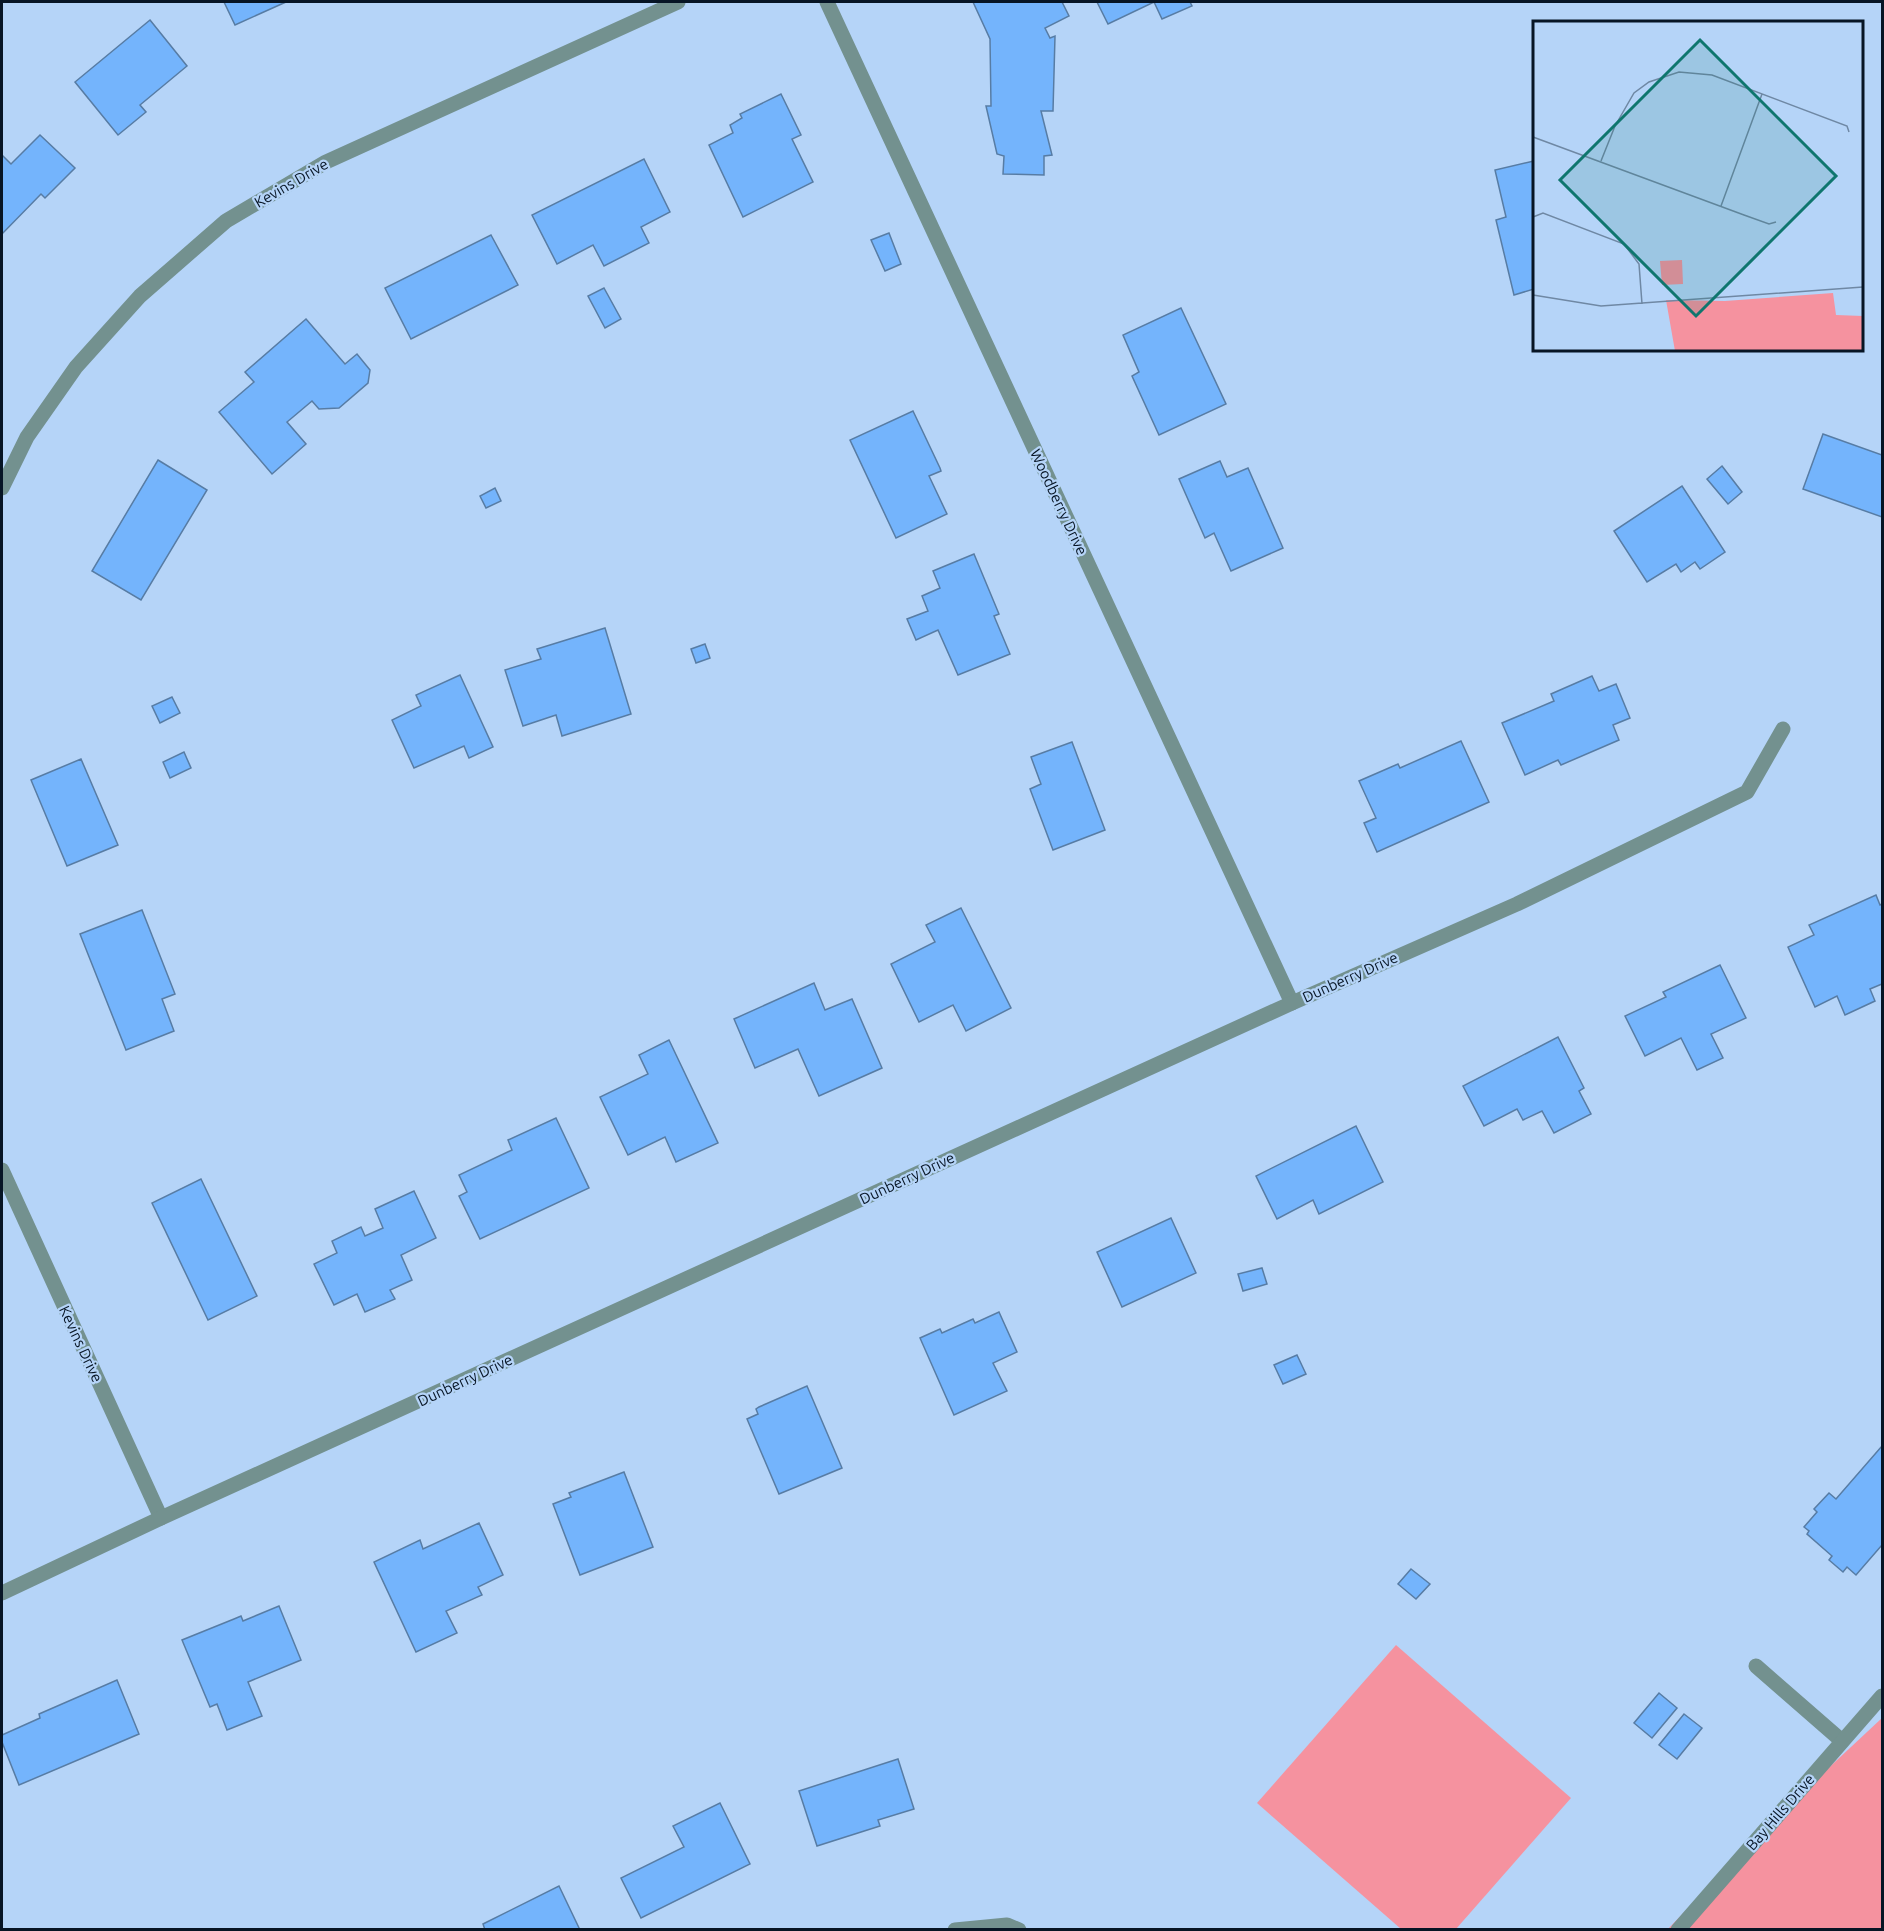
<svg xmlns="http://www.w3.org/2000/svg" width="1884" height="1931" font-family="Ubuntu,sans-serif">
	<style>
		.green { fill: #f5929f }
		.building { fill: #74b4fc; stroke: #577ca4; stroke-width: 1.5 }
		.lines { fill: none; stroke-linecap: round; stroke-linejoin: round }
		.lane { stroke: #73918f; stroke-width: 15 }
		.street { stroke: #73918f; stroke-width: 15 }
		.labels { text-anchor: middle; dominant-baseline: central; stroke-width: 4.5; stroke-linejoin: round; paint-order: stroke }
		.street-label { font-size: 15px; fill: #071525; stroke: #b5d4f8 }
		.inset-road { fill: none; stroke: #6f88a4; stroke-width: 1.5 }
		.view { fill: #0f766e; fill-opacity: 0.15; stroke: #0f766e; stroke-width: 3 }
		.inset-edge { fill: none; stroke: #071525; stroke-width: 3 }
	</style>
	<rect width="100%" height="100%" fill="#b5d4f8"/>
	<!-- green -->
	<g class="green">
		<polygon points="1396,1645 1571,1798 1456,1929 1401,1929 1257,1803"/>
		<polygon points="1882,1718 1882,1929 1667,1930 1774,1819"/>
	</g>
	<!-- building -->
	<g class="building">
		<polygon points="224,2 286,2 235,25"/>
		<polygon points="973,2 1062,2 1069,16 1045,28 1050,38 1055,36 1053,111 1041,111 1052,155 1044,156 1044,175 1003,174 1004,156 997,154 986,106 991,106 990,39"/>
		<polygon points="1097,2 1190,2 1192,6 1162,19 1154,2 1108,24"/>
		<polygon points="150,20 187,66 140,105 146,112 118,135 75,82"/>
		<polygon points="781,94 801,135 792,139 813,182 743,217 709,145 733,133 730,125 742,118 740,114"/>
		<polygon points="40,135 75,168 45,198 41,194 2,234 2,155 11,164"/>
		<polygon points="644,159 670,212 641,227 649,243 604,266 593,245 557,264 532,215"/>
		<polygon points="1534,161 1534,289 1514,295 1496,220 1506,217 1495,170"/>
		<polygon points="889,233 901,264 885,271 871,240"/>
		<polygon points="491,235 518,285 411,339 385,288"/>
		<polygon points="604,288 621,319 605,328 588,296"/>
		<polygon points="1181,308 1226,404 1159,435 1132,376 1139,372 1123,335"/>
		<polygon points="306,319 345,364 357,354 370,370 368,383 339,408 319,409 312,401 293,417 287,422 306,444 272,474 219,412 254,382 245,372"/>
		<polygon points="913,411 940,468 941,471 929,476 947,514 896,538 850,440"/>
		<polygon points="1823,434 1882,455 1882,517 1803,489"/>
		<polygon points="158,460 207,490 141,600 92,571"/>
		<polygon points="1220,461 1227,477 1248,468 1283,548 1231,571 1214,533 1205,538 1179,479"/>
		<polygon points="1722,466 1742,492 1728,504 1707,479"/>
		<polygon points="1682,486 1725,552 1700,569 1695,562 1681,572 1676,564 1647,582 1614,531"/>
		<polygon points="495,488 501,501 486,508 480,496"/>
		<polygon points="974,554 999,614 994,616 1010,654 958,675 938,630 916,640 907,619 928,611 922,596 940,588 933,571"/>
		<polygon points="605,628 631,714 562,736 556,715 523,726 505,670 541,659 537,649"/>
		<polygon points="705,644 710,658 696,663 691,649"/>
		<polygon points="460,675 493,747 469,758 464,746 414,768 392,720 421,706 416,695"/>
		<polygon points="1592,676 1599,691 1616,684 1630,718 1613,725 1619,740 1561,765 1558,760 1525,775 1502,723 1554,701 1551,694"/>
		<polygon points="172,697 180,713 160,723 152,706"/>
		<polygon points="1461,741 1489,802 1377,852 1364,823 1376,818 1359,781 1398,764 1400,768"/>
		<polygon points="1072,742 1105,830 1053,850 1030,789 1041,784 1031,757"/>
		<polygon points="184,752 191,768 170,778 163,762"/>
		<polygon points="81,759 118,845 67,866 31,780"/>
		<polygon points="1876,895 1880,905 1882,904 1882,984 1870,989 1875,1001 1845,1015 1837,996 1815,1007 1788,947 1814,935 1809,925"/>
		<polygon points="961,908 1011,1008 966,1031 953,1005 919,1022 891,964 935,942 926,925"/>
		<polygon points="142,910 175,994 162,999 174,1031 126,1050 80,934"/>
		<polygon points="1720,965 1746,1018 1711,1034 1723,1058 1697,1070 1681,1038 1645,1056 1625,1016 1666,997 1663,992"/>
		<polygon points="814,983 825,1010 852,999 882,1068 819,1096 798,1049 755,1068 734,1019"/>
		<polygon points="1558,1037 1584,1088 1579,1091 1591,1114 1554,1133 1542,1111 1523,1120 1517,1109 1484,1126 1463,1086"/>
		<polygon points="669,1040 718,1143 676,1162 665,1137 628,1155 600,1097 648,1074 639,1055"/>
		<polygon points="556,1118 589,1188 480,1239 459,1196 467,1192 459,1175 512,1150 508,1140"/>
		<polygon points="1356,1126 1383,1182 1319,1214 1313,1200 1277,1219 1256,1176"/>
		<polygon points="201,1179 257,1296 208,1320 152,1203"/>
		<polygon points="414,1191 436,1238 401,1255 412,1280 390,1290 395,1299 365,1312 357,1294 334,1305 314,1264 337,1253 332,1241 361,1227 365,1236 383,1228 375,1209"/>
		<polygon points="1171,1218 1196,1273 1122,1307 1097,1252"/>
		<polygon points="1262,1268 1267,1284 1243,1291 1238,1274"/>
		<polygon points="999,1312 1017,1352 993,1363 1007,1391 954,1415 920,1338 940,1329 942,1333 973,1319 975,1323"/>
		<polygon points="1297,1355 1306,1374 1283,1384 1274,1365"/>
		<polygon points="807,1386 842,1468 779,1494 747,1419 758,1414 756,1409 759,1407"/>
		<polygon points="1882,1446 1882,1545 1856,1575 1847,1567 1843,1572 1829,1560 1832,1556 1807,1534 1809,1531 1804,1527 1817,1512 1814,1509 1829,1493 1836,1499"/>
		<polygon points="624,1472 653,1547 580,1575 553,1504 571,1497 569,1493"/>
		<polygon points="479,1523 503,1575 478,1587 482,1595 446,1611 457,1633 416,1652 374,1562 420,1540 423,1549"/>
		<polygon points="1411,1569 1430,1584 1416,1599 1398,1584"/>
		<polygon points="279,1606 301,1660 248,1682 262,1716 227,1730 217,1704 210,1707 182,1640 234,1619 241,1616 243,1621"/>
		<polygon points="117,1680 139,1734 19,1785 2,1742 2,1735 40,1718 39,1714"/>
		<polygon points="1659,1693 1677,1708 1652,1738 1634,1723"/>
		<polygon points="1684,1714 1702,1728 1677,1759 1659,1745"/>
		<polygon points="898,1759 914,1809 878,1820 880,1826 817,1846 799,1791"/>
		<polygon points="720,1803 750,1864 641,1918 621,1878 684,1847 673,1826"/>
		<polygon points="559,1886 580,1930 485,1930 483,1924"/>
	</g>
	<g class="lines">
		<!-- lane -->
		<polyline class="lane" points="1756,1666 1842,1741"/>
		<!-- street -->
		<g class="street">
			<polyline points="827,2 1292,1003"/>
			<polyline points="2,488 27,437 76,367 140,296 226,221 326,162 678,2"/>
			<polyline points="2,1170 161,1518"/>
			<polyline points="2,1593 161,1518 1292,1003 1517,904 1747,792 1783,729"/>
			<polyline points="955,1930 1007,1925 1019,1930"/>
			<polyline points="1678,1930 1882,1696"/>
		</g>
	</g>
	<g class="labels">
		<!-- street labels -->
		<g class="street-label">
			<text transform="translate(291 183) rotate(-30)">Kevins Drive</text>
			<text transform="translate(1059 502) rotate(65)">Woodberry Drive</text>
			<text transform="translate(1350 977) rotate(-24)">Dunberry Drive</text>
			<text transform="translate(907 1178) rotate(-25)">Dunberry Drive</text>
			<text transform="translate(81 1344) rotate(65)">Kevins Drive</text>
			<text transform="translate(465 1380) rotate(-25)">Dunberry Drive</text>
			<text transform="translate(1780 1812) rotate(-49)">Bay Hills Drive</text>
		</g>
	</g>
	<!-- overview -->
	<g transform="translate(1533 21)">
		<rect width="330" height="330" fill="#b5d4f8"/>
		<path d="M149,239L150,263L129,264L127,240ZM300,272L303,294L330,295V330H142L133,279L192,280Z" fill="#f5929f"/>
		<path class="inset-road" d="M0,116L211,194L236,203L243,201M68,140L82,105L101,72L116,61L146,51L179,54L314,105L316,111M188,185L229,73M0,196L10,192L91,223L106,243L109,283M0,274L68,285L330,266"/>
		<path class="view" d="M167,19L303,155L163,295L27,159Z"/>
		<rect width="330" height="330" class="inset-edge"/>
	</g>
	<!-- border -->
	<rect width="1884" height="1931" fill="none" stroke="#071525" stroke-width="6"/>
</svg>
